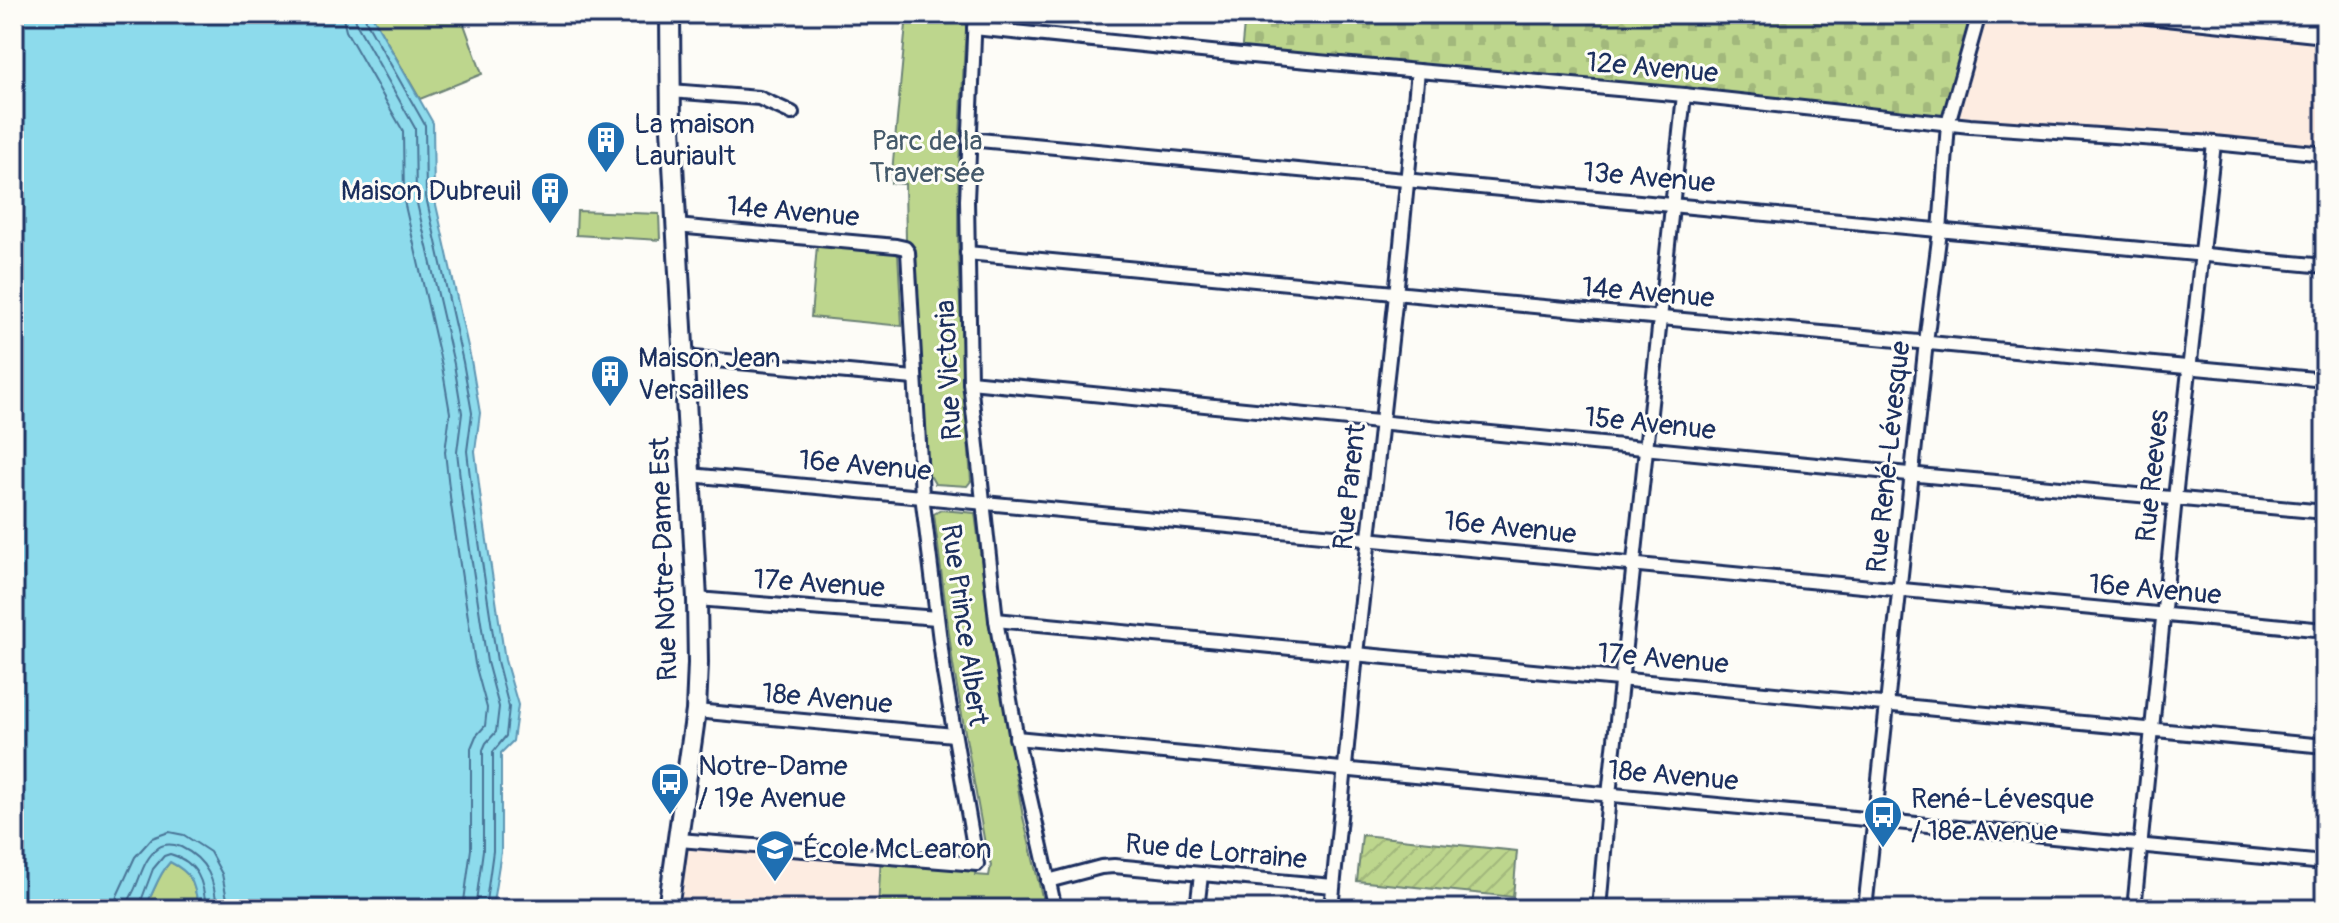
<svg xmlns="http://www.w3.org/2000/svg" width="2339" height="923" font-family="Pangolin,sans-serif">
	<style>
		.built { fill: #fdece1 }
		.green { fill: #bdd68d; stroke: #6c8276; stroke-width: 2 }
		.cemetery { fill: url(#cemetery-stones); stroke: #6c8276; stroke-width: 2 }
		.garden { fill: url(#garden-furrows); stroke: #6c8276; stroke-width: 2 }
		.water { fill: #8ddbec; stroke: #5f96b3; stroke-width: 2 }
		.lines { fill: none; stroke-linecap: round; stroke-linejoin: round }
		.shore { stroke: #497497; stroke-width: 2 }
		.street-casing { stroke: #1b2f5e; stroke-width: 18 }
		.secondary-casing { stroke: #1b2f5e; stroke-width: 24 }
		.street { stroke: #fdfcf7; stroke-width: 12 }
		.secondary { stroke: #fdfcf7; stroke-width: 18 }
		.labels { text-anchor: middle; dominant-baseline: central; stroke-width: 6; stroke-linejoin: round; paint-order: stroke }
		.street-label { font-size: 28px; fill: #1b2f5e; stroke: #fdfcf7 }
		.poi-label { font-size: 28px; fill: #1b2f5e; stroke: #fdfcf7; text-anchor: start }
		.park-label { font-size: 28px; fill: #44596a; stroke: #fdfcf7 }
	</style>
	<defs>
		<pattern id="cemetery-stones" width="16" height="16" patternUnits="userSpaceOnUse" patternTransform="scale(2)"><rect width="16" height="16" fill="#bdd68d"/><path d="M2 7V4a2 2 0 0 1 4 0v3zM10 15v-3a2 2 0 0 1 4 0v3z" fill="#a2b87c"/></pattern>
		<pattern id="garden-furrows" width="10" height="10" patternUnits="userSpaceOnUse" patternTransform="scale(2)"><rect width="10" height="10" fill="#bdd68d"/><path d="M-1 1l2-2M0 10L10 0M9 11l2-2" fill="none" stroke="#a2b87c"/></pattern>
	</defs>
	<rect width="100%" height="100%" fill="#fdfcf7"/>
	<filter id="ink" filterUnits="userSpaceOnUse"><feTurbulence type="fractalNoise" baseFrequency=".0125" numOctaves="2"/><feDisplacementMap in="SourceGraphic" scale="16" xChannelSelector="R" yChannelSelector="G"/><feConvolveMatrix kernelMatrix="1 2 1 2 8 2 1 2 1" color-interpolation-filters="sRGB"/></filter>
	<g filter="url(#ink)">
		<!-- built -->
		<g class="built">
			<polygon points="1979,14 2148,14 2325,33 2325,157 1948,124"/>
			<polygon points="679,840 881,856 878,909 668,909"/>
		</g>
		<!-- green -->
		<g class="green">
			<polygon points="371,14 461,16 482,74 420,99"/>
			<path d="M907,14H967C962,86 958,157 958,229C959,313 965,397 971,481L967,486L935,484L931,477L929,478L914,250L910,243L906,241L905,184L891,183Z"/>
			<polygon points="577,211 659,214 660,240 576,235"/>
			<polygon points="817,245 898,253 902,326 811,317"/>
			<polygon points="941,510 975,513 988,612 1023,817 1045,909 878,909 881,856 976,864 975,875 989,876 991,865 985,844 953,665 934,514"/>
			<path d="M170,862C194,874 194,883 199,909H144C154,893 157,876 170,862Z"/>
		</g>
		<!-- cemetery -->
		<polygon class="cemetery" points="1245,14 1979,14 1948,124 1241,55"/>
		<!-- garden -->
		<polygon class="garden" points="1362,835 1517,851 1513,897 1357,881"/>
		<!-- water -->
		<path class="water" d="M14,14H371L433,123L434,196L471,360L480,413L475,451L481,501L505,660L518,705L513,741L501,753V852L492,909H199C194,884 194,874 170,862C157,876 154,893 144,909H14Z"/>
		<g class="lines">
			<!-- shore -->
			<g class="shore">
				<polyline points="342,14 346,31 403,131 404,201 442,366 450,413 445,452 451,505 475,664 487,708 485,726 476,736 471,748 471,849 463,909"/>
				<polyline points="354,14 357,25 415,128 416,199 454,364 462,413 457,452 463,503 487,662 499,707 496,732 486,743 483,750 483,850 475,909"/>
				<polyline points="365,14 366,21 425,125 426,197 463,362 472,413 467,451 473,502 497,661 509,707 506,736 493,752 493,851 485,909"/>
				<polyline points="115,909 117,896 135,857 152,838 169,832 184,835 210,852 222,874 229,909"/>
				<path d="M127,909C128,899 133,894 136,886C142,872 145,858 158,848C165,843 173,844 181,847C208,860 215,881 217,909"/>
				<path d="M138,909L153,869L164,856L170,854C198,862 204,882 206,909"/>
			</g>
			<!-- street casing -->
			<g class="street-casing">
				<g id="street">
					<polyline points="975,14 967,200 970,382 996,620 1018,745 1055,909"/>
					<polyline points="974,28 1241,55 1684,95 1970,126 2214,143 2325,154"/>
					<polyline points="671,91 759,98 792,113"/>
					<path d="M969,139C1421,183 1873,224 2325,266"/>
					<polyline points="676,226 896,246 905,248 908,252 922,495 944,673 977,864 679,840"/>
					<polyline points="967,253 2325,380"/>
					<polyline points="683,357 914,378"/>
					<polyline points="970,382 1929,476 2325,512"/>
					<polyline points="690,475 2325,630"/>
					<polyline points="697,599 937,618"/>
					<polyline points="996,620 2325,746"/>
					<polyline points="696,711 954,735"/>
					<polyline points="1016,738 2325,863"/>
					<polyline points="1048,881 1101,867 1114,866 1333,886"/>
					<polyline points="1197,909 1201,875"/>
					<polyline points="1331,909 1356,654 1396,295 1418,71"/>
					<polyline points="1599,909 1609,795 1684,95"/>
					<polyline points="1865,909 1926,342 1940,231 1948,124 1979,14"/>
					<polyline points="2134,909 2175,498 2214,143"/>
				</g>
			</g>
			<!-- secondary casing -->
			<g class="secondary-casing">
				<g id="secondary">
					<polyline points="2148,14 2325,33"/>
					<polyline points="2300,14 2325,17"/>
					<polyline points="668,909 696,711 698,663 697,599 671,128 670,14"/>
				</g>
			</g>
			<!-- street -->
			<use href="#street" class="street"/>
			<!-- secondary -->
			<use href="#secondary" class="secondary"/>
		</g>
	</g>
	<!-- icons -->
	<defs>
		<g id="building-pin" transform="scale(2)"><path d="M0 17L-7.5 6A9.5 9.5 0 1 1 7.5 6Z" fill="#1f6fb2" stroke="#fdfcf7"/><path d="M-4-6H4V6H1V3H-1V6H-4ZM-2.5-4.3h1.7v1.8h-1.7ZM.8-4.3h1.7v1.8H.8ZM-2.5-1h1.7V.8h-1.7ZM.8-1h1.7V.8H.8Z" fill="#fff"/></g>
		<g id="bus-pin" transform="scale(2)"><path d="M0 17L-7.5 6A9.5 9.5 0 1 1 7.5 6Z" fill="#1f6fb2" stroke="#fdfcf7"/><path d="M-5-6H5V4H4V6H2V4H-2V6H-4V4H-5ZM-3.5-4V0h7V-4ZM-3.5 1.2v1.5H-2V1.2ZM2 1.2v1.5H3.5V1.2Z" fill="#fff"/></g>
		<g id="school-pin" transform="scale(2)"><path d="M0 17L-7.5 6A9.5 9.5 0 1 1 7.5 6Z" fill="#1f6fb2" stroke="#fdfcf7"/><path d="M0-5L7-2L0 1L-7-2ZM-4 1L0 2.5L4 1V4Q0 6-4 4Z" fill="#fff"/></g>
	</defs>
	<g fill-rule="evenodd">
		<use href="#building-pin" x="606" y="140"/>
		<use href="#building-pin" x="550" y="191"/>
		<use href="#building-pin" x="610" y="374"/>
		<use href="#bus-pin" x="670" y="782"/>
		<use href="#bus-pin" x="1883" y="815"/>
		<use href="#school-pin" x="775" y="849"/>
	</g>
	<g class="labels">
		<!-- street labels -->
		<g class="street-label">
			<text transform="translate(1652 68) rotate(5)">12e Avenue</text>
			<text transform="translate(1649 178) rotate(5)">13e Avenue</text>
			<text transform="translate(793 212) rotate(5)">14e Avenue</text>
			<text transform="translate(1648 293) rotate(5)">14e Avenue</text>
			<text transform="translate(949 370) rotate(-93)">Rue Victoria</text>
			<text transform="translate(1650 424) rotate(6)">15e Avenue</text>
			<text transform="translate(1889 457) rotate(-84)">Rue René-Lévesque</text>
			<text transform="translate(865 466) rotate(5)">16e Avenue</text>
			<text transform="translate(2153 476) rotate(-84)">Rue Reeves</text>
			<text transform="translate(1350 487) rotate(-84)">Rue Parent</text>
			<text transform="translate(1510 528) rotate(6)">16e Avenue</text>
			<text transform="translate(664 559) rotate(-92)">Rue Notre-Dame Est</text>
			<text transform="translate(819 584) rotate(4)">17e Avenue</text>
			<text transform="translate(2155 590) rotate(5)">16e Avenue</text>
			<text transform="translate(964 625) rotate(82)">Rue Prince Albert</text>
			<text transform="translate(1663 659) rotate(5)">17e Avenue</text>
			<text transform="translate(827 699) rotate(5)">18e Avenue</text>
			<text transform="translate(1673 776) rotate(5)">18e Avenue</text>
			<text transform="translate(1216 852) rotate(5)">Rue de Lorraine</text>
		</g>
		<!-- poi labels -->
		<g class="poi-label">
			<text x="634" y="124">La maison<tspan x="634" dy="32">Lauriault</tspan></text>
			<text x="522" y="191" text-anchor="end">Maison Dubreuil</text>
			<text x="638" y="358">Maison Jean<tspan x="638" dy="32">Versailles</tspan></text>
			<text x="698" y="766">Notre-Dame<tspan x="698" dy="32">/ 19e Avenue</tspan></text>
			<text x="1911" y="799">René-Lévesque<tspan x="1911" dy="32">/ 18e Avenue</tspan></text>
			<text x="803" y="849">École McLearon</text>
		</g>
		<!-- park labels -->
		<g class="park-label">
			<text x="927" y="141">Parc de la<tspan x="927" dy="32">Traversée</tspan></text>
		</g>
	</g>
	<!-- margin -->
	<rect width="2339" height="923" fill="none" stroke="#fdfcf7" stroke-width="48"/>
	<rect x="24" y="24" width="2291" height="875" fill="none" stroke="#1b2f5e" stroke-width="3" filter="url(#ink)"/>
</svg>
